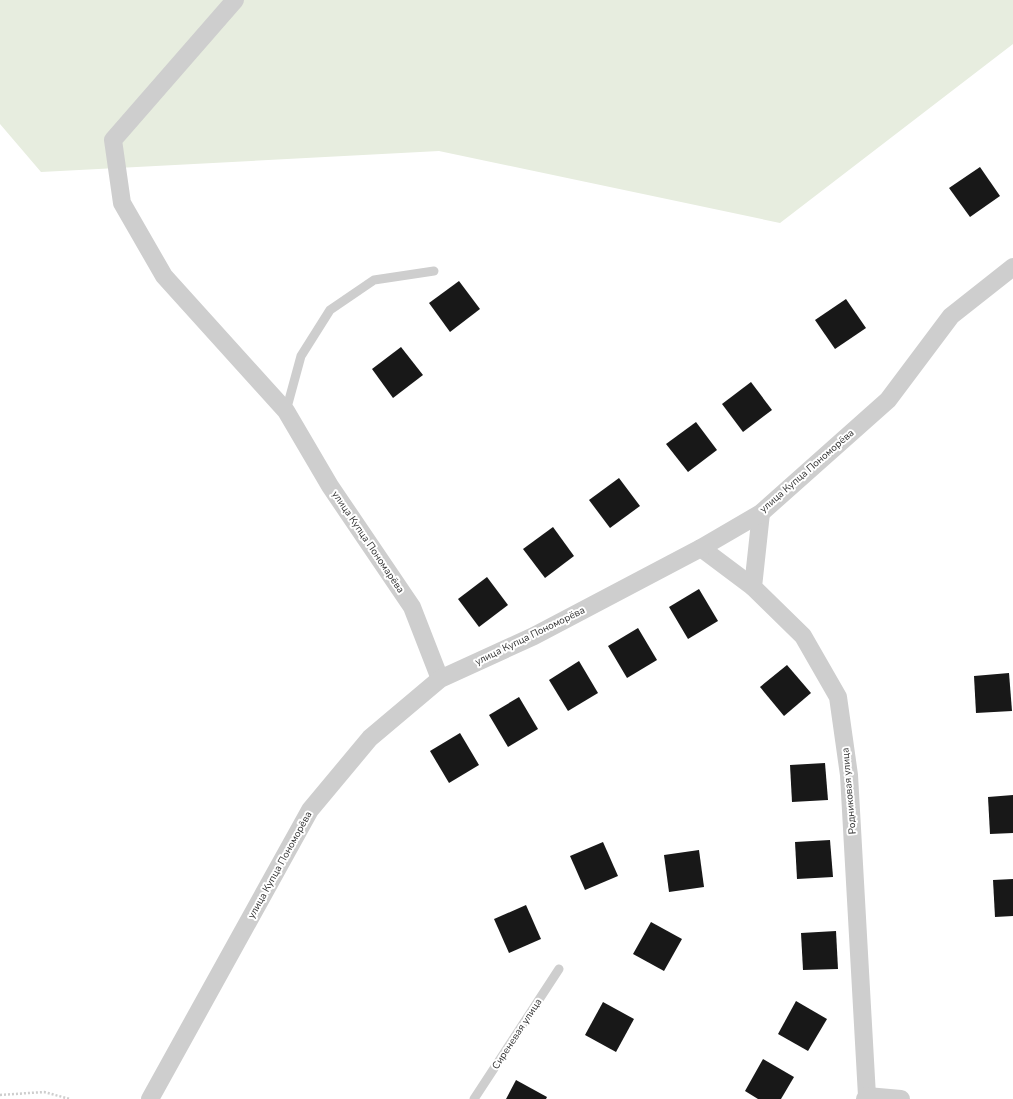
<svg xmlns="http://www.w3.org/2000/svg" width="1013" height="1099" font-family="'Nunito Sans',sans-serif">
	<style>
		.green { fill: #e7eddf }
		.building { fill: #181818 }
		.lines { fill: none; stroke-linecap: round; stroke-linejoin: round }
		.path { stroke: #cecece; stroke-width: 2.5; stroke-dasharray: 2 2; stroke-linecap: butt }
		.lane { stroke: #cecece; stroke-width: 9 }
		.street { stroke: #cecece; stroke-width: 18 }
		.labels { text-anchor: middle; dominant-baseline: central; stroke-width: 4; stroke-linejoin: round; paint-order: stroke }
		.street-label { font-size: 10px; fill: #313131; stroke: #fff }
	</style>
	<rect width="100%" height="100%" fill="#fff"/>
	<!-- green -->
	<polygon class="green" points="0,0 1013,0 1013,44 780,223 439,151 41,172 0,124"/>
	<!-- building -->
	<g class="building">
		<polygon points="980,167 1000,196 970,217 949,188"/>
		<polygon points="459,281 480,309 450,332 429,303"/>
		<polygon points="846,299 866,328 835,349 815,320"/>
		<polygon points="401,347 423,375 393,398 372,369"/>
		<polygon points="751,382 772,410 743,432 722,404"/>
		<polygon points="696,422 717,450 688,472 666,444"/>
		<polygon points="619,478 640,506 610,528 589,500"/>
		<polygon points="553,527 574,556 545,578 523,549"/>
		<polygon points="487,577 508,605 479,627 458,599"/>
		<polygon points="699,589 718,621 688,639 669,607"/>
		<polygon points="638,628 657,660 627,678 608,646"/>
		<polygon points="579,661 598,693 568,711 549,680"/>
		<polygon points="787,665 811,693 784,716 760,687"/>
		<polygon points="1009,673 1012,711 976,713 974,676"/>
		<polygon points="519,697 538,729 508,747 489,715"/>
		<polygon points="460,733 479,765 449,783 430,751"/>
		<polygon points="825,763 828,800 792,802 790,765"/>
		<polygon points="1013,795 1013,833 990,834 988,797"/>
		<polygon points="830,840 833,877 797,879 795,842"/>
		<polygon points="603,842 618,876 585,890 570,856"/>
		<polygon points="699,850 704,887 669,892 664,855"/>
		<polygon points="1013,879 1013,916 995,917 993,880"/>
		<polygon points="526,905 541,939 509,953 494,919"/>
		<polygon points="651,922 682,939 664,971 633,954"/>
		<polygon points="836,931 838,969 803,970 801,933"/>
		<polygon points="796,1001 827,1019 808,1051 778,1034"/>
		<polygon points="603,1002 634,1019 616,1052 585,1035"/>
		<polygon points="763,1059 794,1077 781,1099 758,1099 745,1091"/>
		<polygon points="516,1080 547,1097 546,1099 506,1099"/>
	</g>
	<g class="lines">
		<!-- path -->
		<polyline class="path" points="0,1095 44,1092 70,1099"/>
		<!-- lane -->
		<g class="lane">
			<polyline points="286,411 301,356 330,310 374,280 434,271"/>
			<polyline points="474,1099 559,969"/>
		</g>
		<!-- street -->
		<g class="street">
			<polyline points="235,0 113,140 122,203 164,276 286,411 330,486 412,607 440,679"/>
			<polyline points="761,513 753,587 803,636 838,697 849,775 867,1096 865,1099"/>
			<polyline points="701,548 753,587"/>
			<polyline points="867,1096 901,1099"/>
			<polyline points="150,1099 310,810 370,738 440,679 534,636 701,548 761,513 888,400 951,316 1013,267"/>
		</g>
	</g>
	<g class="labels">
		<!-- street labels -->
		<g class="street-label">
			<text transform="translate(807 471) rotate(-41)">улица Купца Пономорёва</text>
			<text transform="translate(368 542) rotate(56)">улица Купца Пономарёва</text>
			<text transform="translate(530 636) rotate(-26)">улица Купца Пономорёва</text>
			<text transform="translate(849 791) rotate(-95)">Родниковая улица</text>
			<text transform="translate(280 865) rotate(-61)">улица Купца Пономорёва</text>
			<text transform="translate(517 1034) rotate(-57)">Сиреневая улица</text>
		</g>
	</g>
</svg>
